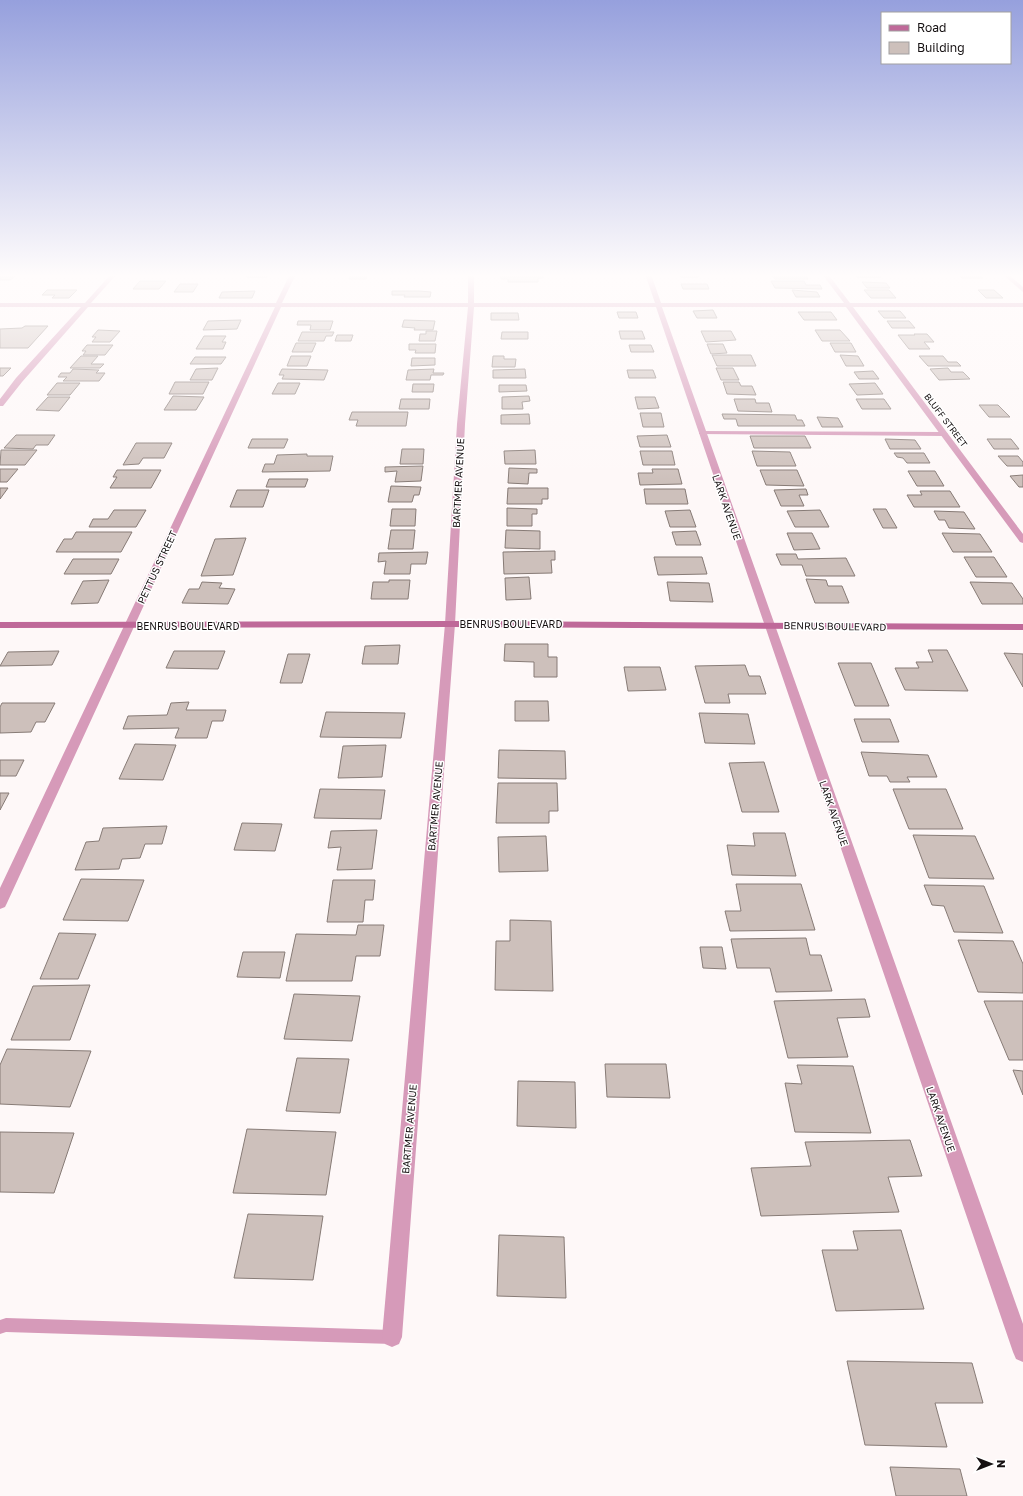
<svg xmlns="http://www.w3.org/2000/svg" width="1023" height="1496" font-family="'Golos Text',sans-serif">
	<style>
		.building { fill: #cdc0bb; stroke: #877b76 }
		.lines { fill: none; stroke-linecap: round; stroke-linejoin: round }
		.lane { fill: #d69ab9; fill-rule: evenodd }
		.street { fill: #d69ab9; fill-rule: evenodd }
		.secondary { fill: #bf6999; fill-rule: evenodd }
		.labels { text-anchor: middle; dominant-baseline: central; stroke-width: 3; stroke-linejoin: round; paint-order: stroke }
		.far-street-label { font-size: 9px; fill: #151011; stroke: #fff }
		.street-label { font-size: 10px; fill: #151011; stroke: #fff }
	</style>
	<rect width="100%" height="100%" fill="#fef8f8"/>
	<!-- building -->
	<g class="building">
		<polygon points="0,274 18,274 10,280 0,280"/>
		<polygon points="249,274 269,274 267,277 247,277"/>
		<polygon points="315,274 368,274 366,279 349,279 350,274"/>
		<polygon points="501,274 542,274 543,278 538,278 538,282 508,282 508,279 501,279"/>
		<polygon points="679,274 697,274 698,277 681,277"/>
		<polygon points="771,274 804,274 808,279 775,279"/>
		<polygon points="855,274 878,274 881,277 857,277"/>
		<polygon points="958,274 979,274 983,278 962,278"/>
		<polygon points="140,281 166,281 159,289 133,289"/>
		<polygon points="771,281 804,281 806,285 820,285 822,289 775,288"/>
		<polygon points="862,282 886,283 890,288 867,288"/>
		<polygon points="180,284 198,284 193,292 174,292"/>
		<polygon points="681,284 707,284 709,289 683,289"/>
		<polygon points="47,290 77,290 69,298 52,298 55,295 42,295"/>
		<polygon points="792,290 817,292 820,297 796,297"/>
		<polygon points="864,290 889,290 896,298 871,298"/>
		<polygon points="978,290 994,290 1003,298 986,298"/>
		<polygon points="255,291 252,298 219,298 222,292"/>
		<polygon points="392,291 419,291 431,292 430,297 404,297 405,295 392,295"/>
		<polygon points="713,310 717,318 697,318 693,311"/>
		<polygon points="878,311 900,311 906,318 884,318"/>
		<polygon points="617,312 636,312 638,318 619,318"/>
		<polygon points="798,312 831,312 837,320 804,320"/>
		<polygon points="491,313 518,313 519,320 491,320"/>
		<polygon points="241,320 237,329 203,330 208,321"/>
		<polygon points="404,320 435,321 433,330 414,330 415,328 402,327"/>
		<polygon points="298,321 333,321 330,330 310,330 311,325 297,325"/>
		<polygon points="887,321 909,321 915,328 892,328"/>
		<polygon points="25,326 48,326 28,348 0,348 0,329 22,328"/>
		<polygon points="98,330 120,331 110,342 92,342 96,337 92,337"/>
		<polygon points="815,330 840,330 850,341 822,341"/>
		<polygon points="426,331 437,331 435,341 419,341 420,334 426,334"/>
		<polygon points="619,331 642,331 645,339 621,339"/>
		<polygon points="701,331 731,331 736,340 706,342"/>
		<polygon points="302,332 334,332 332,336 326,336 324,341 298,341"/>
		<polygon points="502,332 528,332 528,339 501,339"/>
		<polygon points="914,334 927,334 934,342 924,342 930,349 909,349 898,335 915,335"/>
		<polygon points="337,335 353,335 351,341 335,341"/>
		<polygon points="204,336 226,336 222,342 226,342 223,349 196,349"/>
		<polygon points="296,343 316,343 312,352 292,352"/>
		<polygon points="830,343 851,343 856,352 835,352"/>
		<polygon points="409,344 436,344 435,353 415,353 416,350 409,350"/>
		<polygon points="707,344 723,344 727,353 711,354"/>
		<polygon points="87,345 113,345 105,355 83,355 86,351 82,351"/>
		<polygon points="629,345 651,345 654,352 631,352"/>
		<polygon points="712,355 751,355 756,366 717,366"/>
		<polygon points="840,355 858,356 864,366 846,366"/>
		<polygon points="81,356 98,356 91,364 104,364 100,368 70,368"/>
		<polygon points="291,356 311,356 307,366 287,366"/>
		<polygon points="493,356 504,356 504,359 516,359 515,367 492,367"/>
		<polygon points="919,356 943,356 948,362 957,362 961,366 928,366"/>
		<polygon points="195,357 226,357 221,364 190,364"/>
		<polygon points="412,358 435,358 435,365 411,366"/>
		<polygon points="0,368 11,368 3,376 0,376"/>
		<polygon points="218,368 212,380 190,380 196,369"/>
		<polygon points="716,368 733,368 739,380 721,380"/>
		<polygon points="948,368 951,372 963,372 970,379 939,380 930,369"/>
		<polygon points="73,369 99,370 96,373 105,373 99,381 63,381 67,377 58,377 61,373 70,373"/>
		<polygon points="282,369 328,370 324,380 282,379 284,375 279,375"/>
		<polygon points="434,369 433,373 444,373 443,375 431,375 430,380 406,380 408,370"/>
		<polygon points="525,369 526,378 493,378 493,370"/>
		<polygon points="627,370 653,370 656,378 629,378"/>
		<polygon points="873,371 879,379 859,379 854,372"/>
		<polygon points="175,382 209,382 203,394 169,394"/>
		<polygon points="723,382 739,382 741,386 752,386 756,395 727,394"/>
		<polygon points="57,383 80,383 70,395 47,395"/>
		<polygon points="278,383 300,383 295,394 272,394"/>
		<polygon points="875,383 883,394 857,395 849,384"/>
		<polygon points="413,384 434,384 433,392 412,392"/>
		<polygon points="499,385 526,385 527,391 499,392"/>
		<polygon points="173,396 204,397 196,410 164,410"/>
		<polygon points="529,396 530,401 522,402 523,409 502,409 502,397"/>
		<polygon points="48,397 70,397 59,411 36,410"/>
		<polygon points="635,397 655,397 659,408 638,409"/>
		<polygon points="401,399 430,399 429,409 399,409"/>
		<polygon points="734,399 755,399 756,403 769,403 772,412 738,411"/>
		<polygon points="856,399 884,399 891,409 862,409"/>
		<polygon points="979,405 998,405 1010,417 989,417"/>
		<polygon points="352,412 408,412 406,426 356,426 358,420 349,420"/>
		<polygon points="640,413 661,413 664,427 643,427"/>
		<polygon points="529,414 530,424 501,424 501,415"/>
		<polygon points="722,414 795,415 797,420 802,420 805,426 738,426 736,419 724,419"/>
		<polygon points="817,417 838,418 843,427 822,427"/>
		<polygon points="16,435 55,435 48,445 36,445 33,449 4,448"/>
		<polygon points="667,435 671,447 640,447 637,436"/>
		<polygon points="750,436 805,436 811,448 754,448"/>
		<polygon points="252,439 288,439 284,448 248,448"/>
		<polygon points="885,439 915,440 921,449 890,449"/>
		<polygon points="987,439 1011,439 1019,449 994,449"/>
		<polygon points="136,443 172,443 164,458 143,458 139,464 123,465"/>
		<polygon points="402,449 424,449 423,464 400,464"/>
		<polygon points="1,450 37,450 25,465 0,465"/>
		<polygon points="535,450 536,464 505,464 504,451"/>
		<polygon points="640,451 672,451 675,465 643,465"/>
		<polygon points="752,451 790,452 796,466 757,466"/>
		<polygon points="894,453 924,453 930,463 907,463 903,458 897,457"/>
		<polygon points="307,454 307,456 333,456 330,471 262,472 265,464 274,464 277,455"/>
		<polygon points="998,456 1018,456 1023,462 1023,466 1007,466"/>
		<polygon points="423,466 421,481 395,482 397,471 385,472 385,467"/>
		<polygon points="509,468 537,469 537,473 529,473 528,484 508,483"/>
		<polygon points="0,469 18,469 7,482 0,482"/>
		<polygon points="652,469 678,469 682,484 640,485 638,473 653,473"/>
		<polygon points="117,470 161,470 151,488 110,488 117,477 113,477"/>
		<polygon points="760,470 797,470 804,486 766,485"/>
		<polygon points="908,471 935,471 944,486 917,486"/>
		<polygon points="1023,475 1023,487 1019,487 1010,476"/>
		<polygon points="269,479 308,479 305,487 266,487"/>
		<polygon points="391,486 421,487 419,495 414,495 412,502 388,502"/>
		<polygon points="0,488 8,488 0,499"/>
		<polygon points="508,488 548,488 548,499 542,499 542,504 507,504"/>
		<polygon points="644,489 685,489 688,504 646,504"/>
		<polygon points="806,489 808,495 799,495 804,506 781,506 774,490"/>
		<polygon points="237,490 269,490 263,507 230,507"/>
		<polygon points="920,491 950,491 960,507 914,507 907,495 922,495"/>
		<polygon points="507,508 537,509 537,514 532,514 532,526 507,526"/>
		<polygon points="392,509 416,509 415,526 390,526"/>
		<polygon points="873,509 886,509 897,528 883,528"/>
		<polygon points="114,510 146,510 136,527 89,527 93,519 108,519"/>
		<polygon points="690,510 696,527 670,527 665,511"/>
		<polygon points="820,510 829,527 795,527 787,511"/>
		<polygon points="934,511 964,512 975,529 949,528 945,520 939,520"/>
		<polygon points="391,530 415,530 413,549 388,549"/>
		<polygon points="506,530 540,531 540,549 505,548"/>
		<polygon points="696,531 701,545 676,545 672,532"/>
		<polygon points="76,532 132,532 121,552 56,552 64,539 72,539"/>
		<polygon points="787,533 812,533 820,549 794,550"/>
		<polygon points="942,533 980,534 992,552 953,552"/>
		<polygon points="246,538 233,575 201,576 215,539"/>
		<polygon points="555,551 555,560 551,560 552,573 504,574 503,552"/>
		<polygon points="428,552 426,564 411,564 410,574 384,574 386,561 378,562 379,553"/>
		<polygon points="776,554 796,554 798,559 846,558 855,576 806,576 802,565 781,565"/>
		<polygon points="654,557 702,557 707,574 658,575"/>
		<polygon points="964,557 994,557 1007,577 976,577"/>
		<polygon points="73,559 119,559 111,574 64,574"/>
		<polygon points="529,577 531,599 506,600 505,578"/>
		<polygon points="806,579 826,580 828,586 842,586 849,603 815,603"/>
		<polygon points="109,580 98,603 71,604 83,581"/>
		<polygon points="389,580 410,580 408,599 371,599 373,582 389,582"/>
		<polygon points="202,582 222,583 219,588 235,589 228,604 182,603 189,589 199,589"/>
		<polygon points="667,582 709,583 713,602 670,601"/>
		<polygon points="970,582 1012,583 1023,599 1023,604 982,604"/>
		<polygon points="505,644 548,644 548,657 557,657 557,677 534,677 534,662 504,661"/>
		<polygon points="400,645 398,664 362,664 365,646"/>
		<polygon points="928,650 947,650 968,691 905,690 895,668 919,668 916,662 933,662"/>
		<polygon points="59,651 52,665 0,666 8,652"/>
		<polygon points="174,651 225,651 218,669 166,668"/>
		<polygon points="1004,653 1023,654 1023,687"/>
		<polygon points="288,654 310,654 302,683 280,683"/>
		<polygon points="838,663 871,663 889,706 855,706"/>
		<polygon points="745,665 749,676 760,676 766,694 728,694 730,703 705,703 695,666"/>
		<polygon points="624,667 660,667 666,690 628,691"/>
		<polygon points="515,701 548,701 549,721 515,721"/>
		<polygon points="189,702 186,710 226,710 223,721 212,721 207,738 175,738 179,728 123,729 128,716 167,715 171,703"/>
		<polygon points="2,703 55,703 45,722 36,722 31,732 0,733 0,707"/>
		<polygon points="326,712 405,713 401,738 320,737"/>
		<polygon points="699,713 748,714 755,744 705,743"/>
		<polygon points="854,719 890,719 899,742 862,742"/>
		<polygon points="135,744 176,745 163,780 119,779"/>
		<polygon points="386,745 382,777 338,778 343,746"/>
		<polygon points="499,750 565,751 566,779 498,778"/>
		<polygon points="861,752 928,755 937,777 907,777 910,782 890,782 887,776 869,776"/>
		<polygon points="0,760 24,760 16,776 0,776"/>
		<polygon points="764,762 779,812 742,812 729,763"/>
		<polygon points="498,783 557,783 558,811 549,811 549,823 496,823"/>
		<polygon points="320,789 385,790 381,819 314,818"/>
		<polygon points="893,789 946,789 963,829 909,829"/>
		<polygon points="0,793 9,793 0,810"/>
		<polygon points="242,823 282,824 275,851 234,850"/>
		<polygon points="167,826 162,844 145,844 140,858 122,859 119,869 75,870 86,842 99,841 103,828"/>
		<polygon points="377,830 372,869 337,870 341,847 328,848 331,831"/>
		<polygon points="753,833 785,833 796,876 732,875 727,845 755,846"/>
		<polygon points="913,835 975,836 994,879 929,878"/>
		<polygon points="546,836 548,871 499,872 498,837"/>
		<polygon points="81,879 144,880 128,921 63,920"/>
		<polygon points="333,880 375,880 373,900 365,900 363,922 327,922"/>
		<polygon points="736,884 801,884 815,930 730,931 725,911 741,911"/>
		<polygon points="924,885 984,886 1003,933 954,932 944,906 932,905"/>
		<polygon points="510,920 551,921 553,991 495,990 496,941 510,941"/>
		<polygon points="358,925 384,925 380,956 356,956 352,981 286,981 296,934 356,935"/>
		<polygon points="59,933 96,934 78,979 40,979"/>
		<polygon points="806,938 810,955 821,955 832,991 776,992 770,968 737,968 731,939"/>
		<polygon points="958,940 1013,941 1023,964 1023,993 978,992"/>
		<polygon points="700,947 722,947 726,969 703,968"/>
		<polygon points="243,952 285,952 280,978 237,977"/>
		<polygon points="90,985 70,1040 11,1040 33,986"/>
		<polygon points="294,994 360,996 352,1041 284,1039"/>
		<polygon points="865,999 870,1017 837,1018 848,1057 788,1058 774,1001"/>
		<polygon points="984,1001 1023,1001 1023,1060 1009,1060"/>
		<polygon points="7,1049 91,1051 70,1107 0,1104 0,1065"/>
		<polygon points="297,1058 349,1059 340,1113 286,1111"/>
		<polygon points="605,1064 666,1064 670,1098 607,1097"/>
		<polygon points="797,1065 853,1066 871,1133 795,1132 785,1083 802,1084"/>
		<polygon points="1013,1070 1023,1071 1023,1095"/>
		<polygon points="518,1081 575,1082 576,1128 517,1126"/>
		<polygon points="247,1129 336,1132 326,1195 233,1193"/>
		<polygon points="0,1132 74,1133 54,1193 0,1192"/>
		<polygon points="910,1140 922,1176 888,1177 899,1212 761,1216 751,1168 811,1166 805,1142"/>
		<polygon points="248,1214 323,1216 313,1280 234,1278"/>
		<polygon points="901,1230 924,1309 836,1311 822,1250 858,1250 853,1231"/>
		<polygon points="499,1235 564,1237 566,1298 497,1296"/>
		<polygon points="847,1361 972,1363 983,1403 935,1403 947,1447 865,1445"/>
		<polygon points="890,1467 960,1469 967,1496 896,1496"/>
	</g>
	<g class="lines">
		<!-- lane -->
		<g class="lane">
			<polygon points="701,431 945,432 948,434 945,436 699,434 699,432"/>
			<polygon points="6,1318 392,1330 397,1332 399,1337 397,1342 392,1344 6,1332 0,1334 0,1320"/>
		</g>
		<!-- street -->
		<g class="street">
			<polygon points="111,274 117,274 91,303 276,303 290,274 296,274 282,303 468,303 468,274 474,274 474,303 655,303 645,274 651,274 661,303 844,303 822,274 828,274 850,303 1023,303 1023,307 853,307 1023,534 1023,543 1020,542 846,307 662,307 1023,1324 1023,1362 1016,1359 1013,1352 656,307 474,307 465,424 455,624 402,1337 399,1344 392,1347 385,1344 382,1337 445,624 457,424 468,307 281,307 7,903 5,907 0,909 0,888 275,307 88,307 22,382 3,406 0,406 0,399 16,378 81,307 0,307 0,303 85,303"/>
			<polygon points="1002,274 1008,274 1023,287 1023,292"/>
		</g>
		<!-- secondary -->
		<polygon class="secondary" points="450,621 1023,624 1023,630 450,627 0,628 0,622"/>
	</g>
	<!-- sky -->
	<linearGradient id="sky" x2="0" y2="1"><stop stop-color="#96a0dd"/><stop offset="0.57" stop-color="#fffcfc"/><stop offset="1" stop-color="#fffcfc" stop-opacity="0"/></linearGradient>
	<rect width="1023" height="483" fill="url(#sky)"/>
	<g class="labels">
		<!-- far-street labels -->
		<g class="far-street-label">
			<text transform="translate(946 420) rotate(53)">BLUFF STREET</text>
		</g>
		<!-- street labels -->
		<g class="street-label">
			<text transform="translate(458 483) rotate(-87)">BARTMER AVENUE</text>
			<text transform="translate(727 507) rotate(71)">LARK AVENUE</text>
			<text transform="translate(157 567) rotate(-65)">PETTUS STREET</text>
			<text x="511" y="624">BENRUS BOULEVARD</text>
			<text x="188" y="626">BENRUS BOULEVARD</text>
			<text transform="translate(835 626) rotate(1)">BENRUS BOULEVARD</text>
			<text transform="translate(435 806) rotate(-85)">BARTMER AVENUE</text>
			<text transform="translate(834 813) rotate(71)">LARK AVENUE</text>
			<text transform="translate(941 1119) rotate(71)">LARK AVENUE</text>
			<text transform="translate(409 1129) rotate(-85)">BARTMER AVENUE</text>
		</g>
	</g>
	<!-- legend -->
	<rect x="881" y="12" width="130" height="52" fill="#ffffff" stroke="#a19fa0"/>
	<rect x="889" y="25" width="20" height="6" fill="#bf6999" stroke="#a19fa0"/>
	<text x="917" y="32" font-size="12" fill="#151011">Road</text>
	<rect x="889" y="42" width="20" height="12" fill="#cdc0bb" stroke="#a19fa0"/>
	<text x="917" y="52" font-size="12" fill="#151011">Building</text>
	<!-- north arrow -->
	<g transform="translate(991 1464) rotate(90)" stroke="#ffffff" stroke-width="3" paint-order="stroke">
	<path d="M0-3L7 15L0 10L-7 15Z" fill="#151011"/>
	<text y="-6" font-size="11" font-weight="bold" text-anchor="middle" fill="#151011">N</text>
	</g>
</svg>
